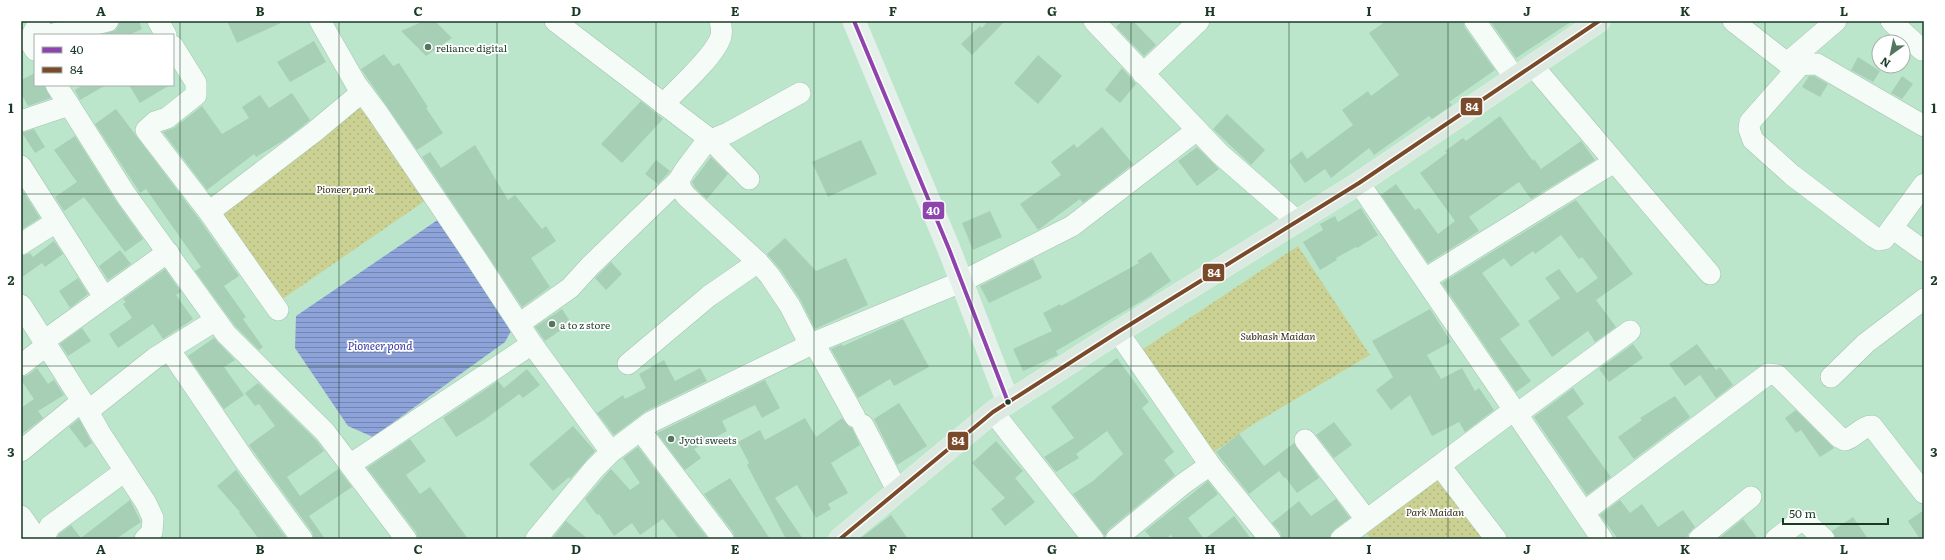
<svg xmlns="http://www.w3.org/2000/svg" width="1945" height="560" font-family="Literata,serif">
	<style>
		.grass { fill: url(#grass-dots) }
		.water { fill: url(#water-rules) }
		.building { fill: #a7cfb6 }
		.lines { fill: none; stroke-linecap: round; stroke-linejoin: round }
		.minor-casing { stroke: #a3c4af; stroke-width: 22 }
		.major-casing { stroke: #e1f4e8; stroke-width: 23 }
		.highway-casing { stroke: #e1f4e8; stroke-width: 23 }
		.minor { stroke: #f5fbf7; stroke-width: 21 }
		.major { stroke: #e6f0ea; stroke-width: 22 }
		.highway { stroke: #dbe9e0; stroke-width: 22 }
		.bus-1-casing { stroke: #fff; stroke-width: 7 }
		.bus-2-casing { stroke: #fff; stroke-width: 7 }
		.bus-1 { stroke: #8e44ad; stroke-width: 4 }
		.bus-2 { stroke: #7a4b2a; stroke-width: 4 }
		.grid { fill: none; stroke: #1a3a27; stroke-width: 1; stroke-opacity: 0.55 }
		.poi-dot { fill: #537660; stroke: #fff; stroke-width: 1.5 }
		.bus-dot { fill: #1a3a27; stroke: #fff; stroke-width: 1.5 }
		.labels { text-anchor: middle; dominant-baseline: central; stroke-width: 3.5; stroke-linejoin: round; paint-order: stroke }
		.poi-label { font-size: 10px; fill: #1a3a27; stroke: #fff; text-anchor: start }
		.park-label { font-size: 10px; font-style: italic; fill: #312d19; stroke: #fff }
		.water-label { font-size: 11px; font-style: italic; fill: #3838a2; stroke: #fff }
		.line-badge { stroke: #fff; stroke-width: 1.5 }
		.badge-label { font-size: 11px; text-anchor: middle; font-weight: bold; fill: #fff }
		.neatline { fill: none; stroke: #1a3a27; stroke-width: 1.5 }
		.grid-label { font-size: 13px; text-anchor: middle; font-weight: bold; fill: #1a3a27 }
	</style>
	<defs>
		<pattern id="grass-dots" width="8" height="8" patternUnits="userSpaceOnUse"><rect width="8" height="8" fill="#cad192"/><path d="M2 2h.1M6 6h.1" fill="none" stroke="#adb47e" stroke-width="1.8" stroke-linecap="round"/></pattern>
		<pattern id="water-rules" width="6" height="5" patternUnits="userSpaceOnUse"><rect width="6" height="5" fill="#8ea3da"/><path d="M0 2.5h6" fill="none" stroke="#7386b1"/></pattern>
	</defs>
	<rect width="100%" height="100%" fill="#bce6cb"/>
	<!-- grass -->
	<g class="grass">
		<polygon points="363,104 429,198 281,300 220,212"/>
		<polygon points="1298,246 1370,355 1252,425 1207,457 1137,353"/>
		<polygon points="1439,473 1492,539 1371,539 1364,530"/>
	</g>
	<!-- water -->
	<polygon class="water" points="442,217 510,320 511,331 505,342 373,437 348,426 295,348 296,316"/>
	<!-- building -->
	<g class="building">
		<polygon points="122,21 139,21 142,29 129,35 101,35 116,30 120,22"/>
		<polygon points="227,21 285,21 237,43"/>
		<polygon points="424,21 435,21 452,38 426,56 401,31"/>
		<polygon points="988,21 1005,21 972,55 961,44 980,26 982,28"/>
		<polygon points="1122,21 1133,21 1156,45 1144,56 1116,27"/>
		<polygon points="1386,21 1463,21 1465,28 1495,70 1449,102 1452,105 1432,119 1429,116 1374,155 1369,148 1331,178 1325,169 1305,183 1289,161 1302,151 1307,159 1353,125 1342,110 1368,91 1371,96 1399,75 1369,33"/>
		<polygon points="1490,21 1572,21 1516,58"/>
		<polygon points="314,41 326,62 290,82 277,62"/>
		<polygon points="384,54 393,66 399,63 428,107 426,108 443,133 417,150 361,69"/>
		<polygon points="1038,55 1062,76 1038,104 1014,83"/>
		<polygon points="1858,57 1880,71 1873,82 1851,70"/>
		<polygon points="1122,68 1136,84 1120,103 1105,90"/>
		<polygon points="35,73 35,85 44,85 51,98 28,106 21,93 21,80"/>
		<polygon points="1809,76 1814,76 1828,84 1820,97 1802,87"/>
		<polygon points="1902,76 1913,84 1902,99 1891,93"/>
		<polygon points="83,85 106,85 80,100 75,90"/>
		<polygon points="129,85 170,85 140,103"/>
		<polygon points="292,93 310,120 286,139 256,157 254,154 207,190 163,132 174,128 202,106 222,134 249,118 242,107 260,95 269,108"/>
		<polygon points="641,101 663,119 622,163 601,144"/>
		<polygon points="116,109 199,219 239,276 224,286 246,317 243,319 263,347 259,350 235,326 195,271 201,267 146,189 140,193 95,124"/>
		<polygon points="1227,114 1265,150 1251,165 1213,129"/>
		<polygon points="1500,116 1533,161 1534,159 1541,169 1581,141 1595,160 1531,199 1519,182 1469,217 1479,231 1428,263 1381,195 1396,184 1415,210 1419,208 1438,234 1455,221 1420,173 1447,153 1445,151 1463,138 1466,141"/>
		<polygon points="1102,127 1133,164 1083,203 1080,199 1038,230 1020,204 1061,175 1051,162 1074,144 1077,148"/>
		<polygon points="34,129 45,147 35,153 22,133"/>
		<polygon points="75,136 116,201 143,239 125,252 84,197 64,211 55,197 77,182 54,150"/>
		<polygon points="861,140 877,174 828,197 812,162"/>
		<polygon points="475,145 508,200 515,195 542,229 546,226 556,241 531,258 550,287 522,307 422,157 430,152 441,168"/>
		<polygon points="1197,147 1219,169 1197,186 1178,161"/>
		<polygon points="711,157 728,174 707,199 695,188 692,182"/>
		<polygon points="656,160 670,171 658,184 645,174"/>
		<polygon points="21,188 40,218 21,230"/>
		<polygon points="1576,200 1633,274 1596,300 1616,327 1595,342 1588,331 1552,357 1528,321 1560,298 1545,278 1559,269 1577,293 1598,278 1582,257 1579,259 1561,235 1535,254 1533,251 1511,267 1504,258 1482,273 1520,325 1500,339 1531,381 1516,392 1442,283"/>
		<polygon points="1361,208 1378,235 1357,248 1356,247 1336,258 1337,260 1320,270 1303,242 1323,230 1320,224 1335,216 1338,222"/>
		<polygon points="990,211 1002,237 973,250 962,223"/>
		<polygon points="785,238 816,271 846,258 868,305 815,329 800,299 780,269 767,254"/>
		<polygon points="54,241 63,254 45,267 42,263 21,278 21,256 30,253 33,257"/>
		<polygon points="120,250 131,264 108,280 99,266"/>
		<polygon points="1151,252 1171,281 1152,294 1152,295 1056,351 1058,355 1023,371 1013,349 1052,331 1043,313 1060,304 1061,306 1139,263 1137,261"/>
		<polygon points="1033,259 1042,278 989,303 980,286"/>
		<polygon points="611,262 622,274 606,290 595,278"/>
		<polygon points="165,269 181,292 176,295 193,319 163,339 153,324 118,348 109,334 132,318 123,304 126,302 123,299"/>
		<polygon points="78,278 88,294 70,308 59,291"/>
		<polygon points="562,309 571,323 545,341 535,327"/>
		<polygon points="1430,309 1451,342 1427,355 1441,379 1462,368 1475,391 1479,388 1494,410 1465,432 1459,422 1432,436 1410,395 1391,410 1376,390 1393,377 1372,341"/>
		<polygon points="903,319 929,367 894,386 890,379 858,398 831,349 842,344 843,346"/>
		<polygon points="82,328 91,341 68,356 60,344"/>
		<polygon points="214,338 235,360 224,367 244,395 224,409 188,356"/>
		<polygon points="1633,344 1643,358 1609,382 1599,369"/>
		<polygon points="1697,344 1716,370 1720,367 1733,385 1716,398 1700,375 1685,386 1669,364"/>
		<polygon points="1117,358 1149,402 1142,408 1174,452 1164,460 1175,475 1108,530 1105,536 1073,494 1093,481 1123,454 1107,431 1076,454 1079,458 1056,472 1044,457 1074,438 1051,407"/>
		<polygon points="664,360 675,381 700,368 707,381 646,411 614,435 597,413 623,395 625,399 646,388 639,374"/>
		<polygon points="37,368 48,384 54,380 64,395 38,411 43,418 21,435 21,408 34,399 21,380 21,377 28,375"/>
		<polygon points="527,369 540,385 523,398 519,394 484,420 456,437 443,418 498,381 504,388"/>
		<polygon points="765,380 780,408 762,418 755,405 722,421 727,431 694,449 701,458 685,470 657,433"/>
		<polygon points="258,383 316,440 324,451 287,477 300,496 338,469 352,487 309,516 325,539 314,539 312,532 249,445 275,426 259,404 255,406 245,393"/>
		<polygon points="1573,388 1584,404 1567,417 1611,477 1587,495 1534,417"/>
		<polygon points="1675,396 1690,417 1634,459 1618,437 1642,420 1640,418"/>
		<polygon points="899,403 927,446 897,465 874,419"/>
		<polygon points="1796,410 1834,448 1820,457 1801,430 1796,433 1785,418"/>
		<polygon points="805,418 816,437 842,418 849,427 852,428 860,445 831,463 848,493 828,504 831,509 816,518 797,485 775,498 803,539 786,539 747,465 749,463 738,442 760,430 765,440"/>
		<polygon points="79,419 92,443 85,448 69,427"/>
		<polygon points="1334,422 1352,445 1334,458 1316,435"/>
		<polygon points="573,426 595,451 570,479 569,477 553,491 529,464"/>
		<polygon points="1239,434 1264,466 1294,443 1319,478 1297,493 1285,477 1284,478 1279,471 1249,494 1216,452"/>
		<polygon points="410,439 426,461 406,475 420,494 430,487 468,539 418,539 416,532 367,468"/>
		<polygon points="996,441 1023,471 1015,478 1035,502 1005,526 991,509 1005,498 972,463"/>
		<polygon points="638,447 708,539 679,539 663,519 640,535 632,523 614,536 599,514 597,515 585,499 611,469 630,490 640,483 623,458"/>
		<polygon points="236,470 287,539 259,539 239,513 240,512 217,486"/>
		<polygon points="730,478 770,539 735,539 733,532 704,494"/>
		<polygon points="1208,481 1218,494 1188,518 1204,539 1174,539 1171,535 1165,539 1152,539 1145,531"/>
		<polygon points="1336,499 1350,518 1334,530 1329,539 1282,539 1280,532 1272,523 1299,501 1311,516"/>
		<polygon points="130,500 141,522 116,539 57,539 59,534 71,525 81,538"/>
		<polygon points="1620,500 1630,513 1642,504 1658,527 1683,510 1695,527 1688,534 1687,539 1618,539 1600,515"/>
		<polygon points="1924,510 1924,539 1920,539 1908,521"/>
		<polygon points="891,515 908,539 860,539 862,537"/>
		<polygon points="1234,516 1251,539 1253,537 1255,539 1205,539"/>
		<polygon points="1853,517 1868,539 1836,539 1832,531"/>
		<polygon points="1743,519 1758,539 1718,539"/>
		<polygon points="566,521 588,539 552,539"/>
	</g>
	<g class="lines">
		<!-- minor casing -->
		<g class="minor-casing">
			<g id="minor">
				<polyline points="158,21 166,35"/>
				<polyline points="320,21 356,84 377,112 477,260 532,344 611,452"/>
				<polyline points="555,21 711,140 749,179"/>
				<polyline points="1094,21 1220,154 1297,221"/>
				<polyline points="1475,21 1515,78"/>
				<polyline points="1733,21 1787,63 1793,65 1817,64 1924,126"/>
				<polyline points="1891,21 1922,50"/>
				<polyline points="49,35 108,21"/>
				<polyline points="173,46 196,83 196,95 167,118 155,122 146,130 209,212 278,310"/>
				<polyline points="35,50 29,40 40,21"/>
				<polyline points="1787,63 1836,21"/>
				<polyline points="1801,64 1750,122 1749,129 1753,140 1792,175 1874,237 1879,240 1884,239 1892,228"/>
				<polyline points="1533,66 1710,274"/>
				<polyline points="1143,74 1199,21"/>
				<polyline points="800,93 728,133 711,140 703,146 685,170 679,180 681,189 686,196 758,262 770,276 790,306 810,345"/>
				<polyline points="68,103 126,195 226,334 325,432 406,539"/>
				<path d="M663,104C678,89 716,55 721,36C722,32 721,25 720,21"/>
				<polyline points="21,121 63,107 68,103 56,85"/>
				<polyline points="21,166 104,297"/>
				<polyline points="1359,183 1602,539"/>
				<polyline points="1924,184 1892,228 1924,251"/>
				<polyline points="209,212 314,132 362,92"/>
				<polyline points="21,244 56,222"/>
				<polyline points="1425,279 1614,162"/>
				<polyline points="21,305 82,401 100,433 146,503 153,518 152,532 145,539"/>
				<polyline points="519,324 570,288 590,266 679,180"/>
				<polyline points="1118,332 1210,465 1270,539"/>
				<polyline points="44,341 168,252"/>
				<polyline points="814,343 855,417"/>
				<polyline points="169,349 245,461 302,539"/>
				<polyline points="628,364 709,296 758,262"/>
				<polyline points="21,365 47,345"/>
				<polyline points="1831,377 1866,343 1924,299"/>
				<polyline points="88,411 155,358 216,320"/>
				<polyline points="993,412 1093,539"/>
				<polyline points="1517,414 1630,331"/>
				<polyline points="863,425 898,492"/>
				<polyline points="640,430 723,539"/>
				<polyline points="1305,440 1366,519"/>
				<polyline points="21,451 82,401"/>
				<polyline points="351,464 532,344"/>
				<polyline points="1440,466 1496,539"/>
				<path d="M1584,512L1768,374L1777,375L1839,437L1845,440C1855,437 1862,426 1872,426L1924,493"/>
				<polyline points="21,516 37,539"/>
				<polyline points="43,539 50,526 125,471"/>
				<polyline points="536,539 594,469 611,452 651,422 818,341 961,282 1072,226 1197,130"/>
				<polyline points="1116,539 1183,484 1210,465"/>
				<polyline points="1341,539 1514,410"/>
				<polyline points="1699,539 1751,497"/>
				<polyline points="1776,539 1800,521 1808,524 1824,539"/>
			</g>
		</g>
		<!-- major casing -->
		<g class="major-casing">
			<polyline id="major" points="854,21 949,249 1008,402"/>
		</g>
		<!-- highway casing -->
		<g class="highway-casing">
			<polyline id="highway" points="840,539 993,412 1118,332 1359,183 1599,21"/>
		</g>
		<!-- minor -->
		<use href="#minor" class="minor"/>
		<!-- major -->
		<use href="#major" class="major"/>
		<!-- highway -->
		<use href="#highway" class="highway"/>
		<!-- bus-1 casing -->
		<g class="bus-1-casing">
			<polyline id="bus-1" points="854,21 949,249 1008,402"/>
		</g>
		<!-- bus-2 casing -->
		<g class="bus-2-casing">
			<polyline id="bus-2" points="840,539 993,412 1118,332 1359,183 1599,21"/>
		</g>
		<!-- bus-1 -->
		<use href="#bus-1" class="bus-1"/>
		<!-- bus-2 -->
		<use href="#bus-2" class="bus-2"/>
	</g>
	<!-- grid -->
	<path class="grid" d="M180,21V539M339,21V539M497,21V539M656,21V539M814,21V539M972,21V539M1131,21V539M1289,21V539M1448,21V539M1606,21V539M1765,21V539M21,194H1924M21,366H1924"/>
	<!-- markers -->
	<g class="poi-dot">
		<circle cx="428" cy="47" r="4"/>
		<circle cx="552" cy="324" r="4"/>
		<circle cx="671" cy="439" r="4"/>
	</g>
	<circle class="bus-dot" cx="1008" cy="402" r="3.5"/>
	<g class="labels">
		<!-- poi labels -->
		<g class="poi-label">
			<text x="436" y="47">reliance digital</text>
			<text x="560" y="324">a to z store</text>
			<text x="679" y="439">Jyoti sweets</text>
		</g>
		<!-- park labels -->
		<g class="park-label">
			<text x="345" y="188">Pioneer park</text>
			<text x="1278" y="335">Subhash Maidan</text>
			<text x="1435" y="511">Park Maidan</text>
		</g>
		<!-- water labels -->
		<g class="water-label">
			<text x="380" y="345">Pioneer pond</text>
		</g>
	</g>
	<g class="line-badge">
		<rect x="1460" y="97" width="23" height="19" rx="4" fill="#7a4b2a"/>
		<rect x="922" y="201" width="23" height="19" rx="4" fill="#8e44ad"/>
		<rect x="1202" y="263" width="23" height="19" rx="4" fill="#7a4b2a"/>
		<rect x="947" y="431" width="22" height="20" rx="4" fill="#7a4b2a"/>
	</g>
	<g class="badge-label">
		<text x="1472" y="111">84</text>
		<text x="933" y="215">40</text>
		<text x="1214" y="277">84</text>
		<text x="958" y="445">84</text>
	</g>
	<!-- border -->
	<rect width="1945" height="560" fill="none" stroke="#ffffff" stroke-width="44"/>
	<!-- legend -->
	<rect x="34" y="34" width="140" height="52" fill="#ffffff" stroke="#a3b0a9"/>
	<rect x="42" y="47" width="20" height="6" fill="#8e44ad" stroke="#a3b0a9"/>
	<text x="70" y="54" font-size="12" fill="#1a3a27">40</text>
	<rect x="42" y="67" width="20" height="6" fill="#7a4b2a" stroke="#a3b0a9"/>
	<text x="70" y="74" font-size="12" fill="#1a3a27">84</text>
	<!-- north arrow -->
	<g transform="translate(1891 54) rotate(213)"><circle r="19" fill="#ffffff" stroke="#a3b0a9"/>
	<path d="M0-3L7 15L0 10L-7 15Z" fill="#537660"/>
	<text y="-6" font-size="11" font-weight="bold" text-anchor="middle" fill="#1a3a27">N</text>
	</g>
	<!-- scale -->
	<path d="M1783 518v6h105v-6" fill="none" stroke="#1a3a27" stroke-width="2"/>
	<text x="1789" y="518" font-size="12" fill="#1a3a27" stroke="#ffffff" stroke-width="3" paint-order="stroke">50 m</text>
	<rect x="22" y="22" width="1901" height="516" class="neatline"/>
	<g class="grid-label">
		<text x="101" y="16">A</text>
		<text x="260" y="16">B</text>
		<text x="418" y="16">C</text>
		<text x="576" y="16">D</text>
		<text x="735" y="16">E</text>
		<text x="893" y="16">F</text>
		<text x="1052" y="16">G</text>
		<text x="1210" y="16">H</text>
		<text x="1369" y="16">I</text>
		<text x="1527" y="16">J</text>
		<text x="1685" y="16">K</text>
		<text x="1844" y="16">L</text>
		<text x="11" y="113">1</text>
		<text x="1934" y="113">1</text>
		<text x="11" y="285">2</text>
		<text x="1934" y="285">2</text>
		<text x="11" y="457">3</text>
		<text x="1934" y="457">3</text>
		<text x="101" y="554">A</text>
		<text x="260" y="554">B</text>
		<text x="418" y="554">C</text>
		<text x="576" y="554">D</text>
		<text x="735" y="554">E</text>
		<text x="893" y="554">F</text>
		<text x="1052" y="554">G</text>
		<text x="1210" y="554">H</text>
		<text x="1369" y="554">I</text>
		<text x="1527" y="554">J</text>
		<text x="1685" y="554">K</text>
		<text x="1844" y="554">L</text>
	</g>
</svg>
